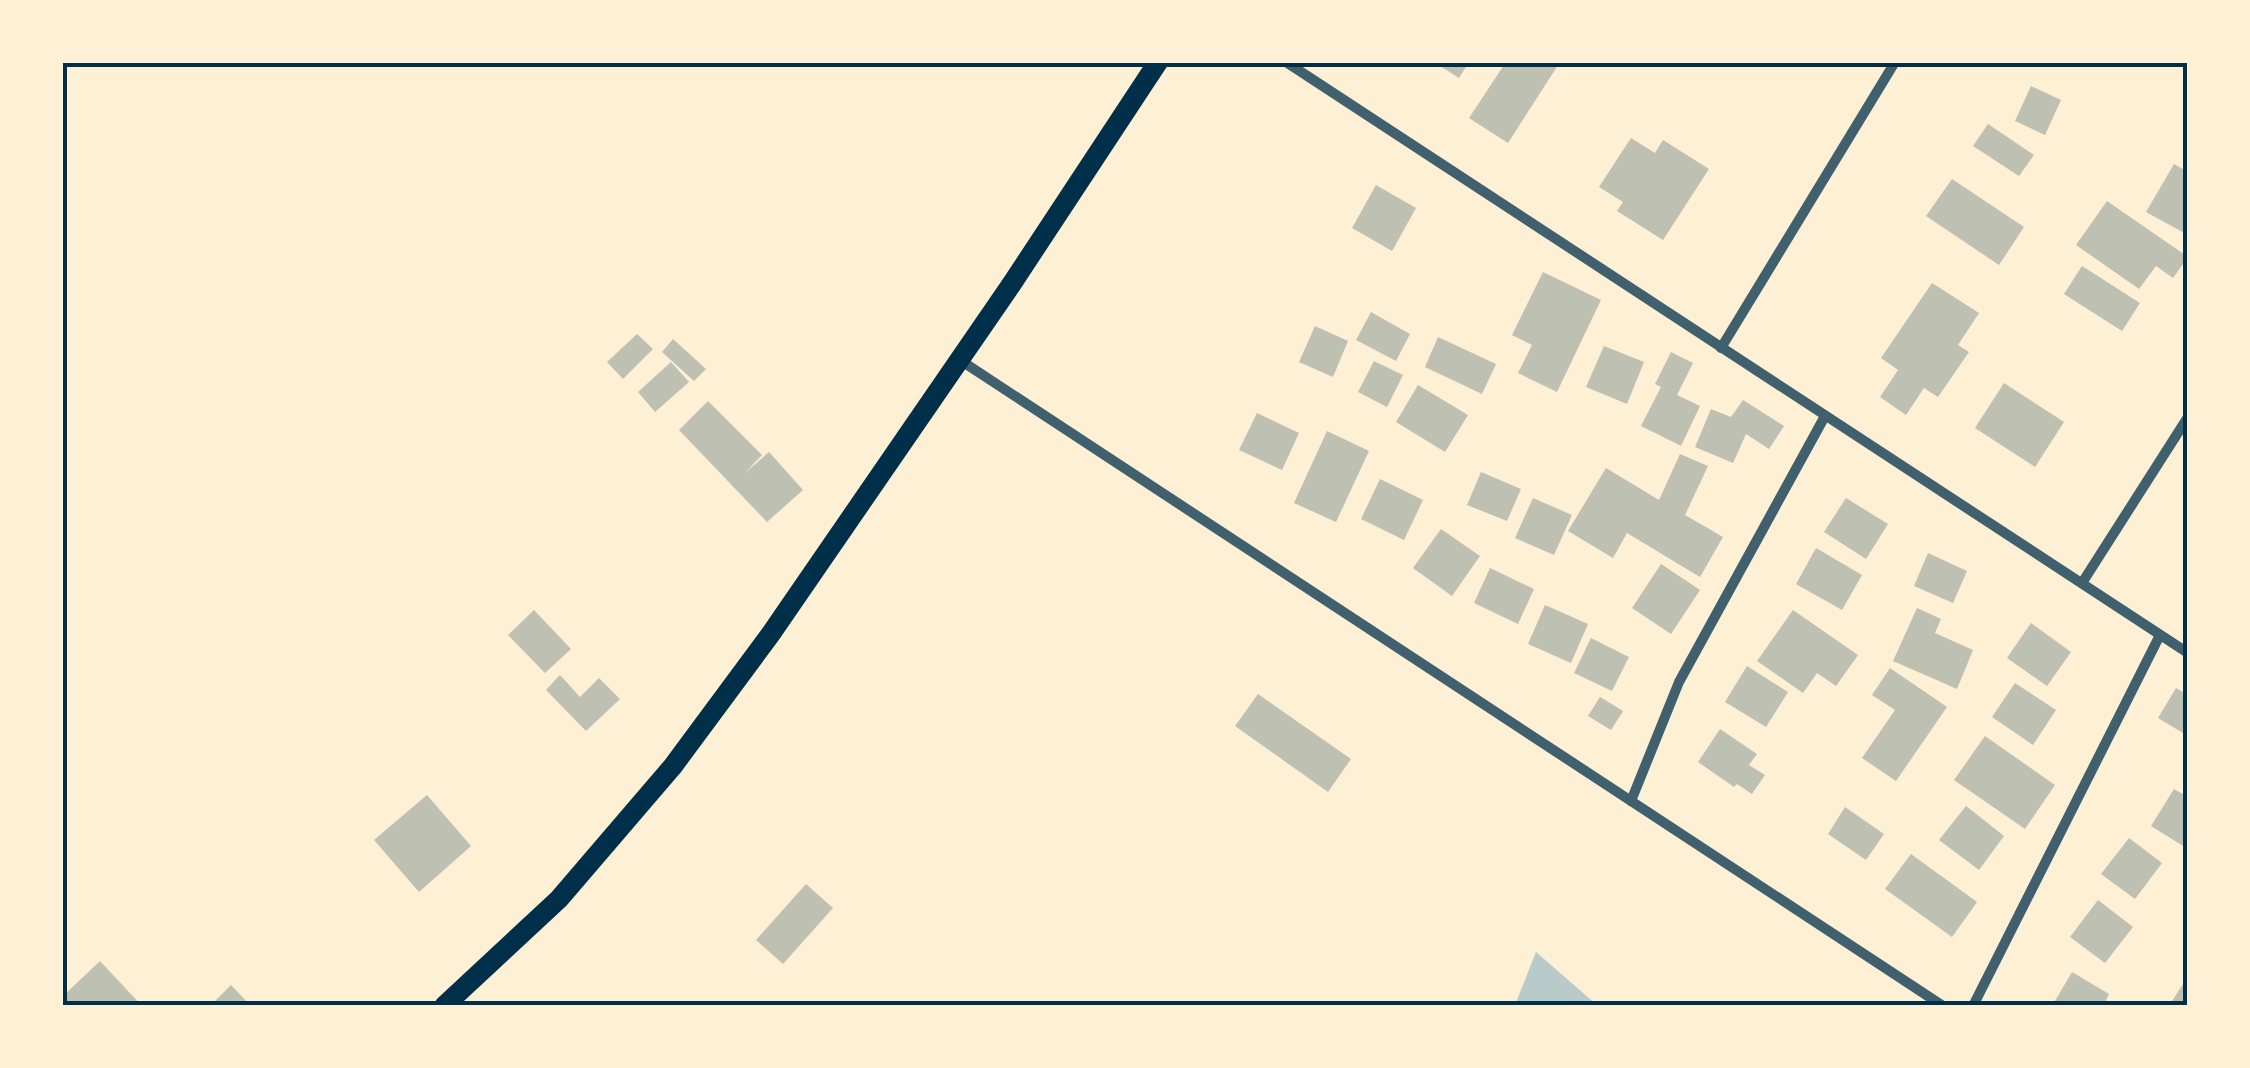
<svg xmlns="http://www.w3.org/2000/svg" width="2250" height="1068" font-family="'Public Sans',sans-serif">
	<style>
		.green { fill: #b9caca }
		.building { fill: #bec0b2 }
		.lines { fill: none; stroke-linecap: round; stroke-linejoin: round }
		.minor { stroke: #3f606c; stroke-width: 10 }
		.secondary { stroke: #003049; stroke-width: 20 }
		.neatline { fill: none; stroke: #003049; stroke-width: 4 }
	</style>
	<rect width="100%" height="100%" fill="#fdf0d5"/>
	<!-- green -->
	<polygon class="green" points="1536,952 1597,1005 1515,1005"/>
	<!-- building -->
	<g class="building">
		<polygon points="1434,62 1469,62 1459,78"/>
		<polygon points="1506,62 1560,62 1508,143 1469,118"/>
		<polygon points="2031,86 2061,100 2045,135 2015,121"/>
		<polygon points="1988,124 2034,155 2019,176 1973,146"/>
		<polygon points="1631,138 1655,153 1663,140 1709,169 1663,240 1617,211 1623,202 1599,187"/>
		<polygon points="2174,164 2188,172 2188,235 2146,212"/>
		<polygon points="1952,179 2024,227 1999,265 1926,216"/>
		<polygon points="1376,185 1416,208 1392,251 1352,228"/>
		<polygon points="2107,201 2188,257 2173,278 2156,266 2139,289 2076,245"/>
		<polygon points="2082,266 2140,303 2122,331 2064,294"/>
		<polygon points="1543,272 1601,300 1557,392 1518,373 1532,345 1512,335"/>
		<polygon points="1932,283 1979,313 1958,345 1969,352 1938,397 1924,388 1906,415 1880,397 1898,370 1881,358"/>
		<polygon points="1371,312 1410,334 1396,361 1356,340"/>
		<polygon points="1315,326 1348,341 1333,377 1299,362"/>
		<polygon points="637,334 653,349 623,379 607,362"/>
		<polygon points="1438,337 1496,364 1482,394 1425,367"/>
		<polygon points="673,339 706,369 694,381 662,352"/>
		<polygon points="1604,346 1644,362 1627,404 1586,387"/>
		<polygon points="1671,352 1693,363 1677,395 1700,406 1681,446 1641,426 1661,387 1655,384"/>
		<polygon points="1374,361 1403,375 1387,407 1358,392"/>
		<polygon points="671,362 689,382 655,412 638,392"/>
		<polygon points="2004,383 2064,422 2035,467 1975,428"/>
		<polygon points="1418,385 1468,415 1445,452 1396,422"/>
		<polygon points="1743,400 1784,426 1769,449 1746,434 1733,463 1695,447 1711,409 1731,417"/>
		<polygon points="708,401 762,455 745,473 769,452 803,490 767,522 679,430"/>
		<polygon points="1257,413 1299,433 1282,470 1239,450"/>
		<polygon points="1327,431 1369,451 1336,522 1294,503"/>
		<polygon points="1680,454 1708,466 1685,515 1723,537 1700,577 1627,533 1613,558 1568,531 1606,468 1659,500"/>
		<polygon points="1481,472 1521,489 1507,521 1467,505"/>
		<polygon points="1380,479 1423,500 1404,540 1361,519"/>
		<polygon points="1533,498 1572,515 1554,555 1515,538"/>
		<polygon points="1846,498 1888,524 1866,559 1824,532"/>
		<polygon points="1441,529 1480,556 1452,596 1413,568"/>
		<polygon points="1816,548 1862,575 1842,610 1796,584"/>
		<polygon points="1928,553 1967,571 1953,603 1914,586"/>
		<polygon points="1661,564 1700,590 1671,634 1632,608"/>
		<polygon points="1490,568 1534,589 1518,624 1474,603"/>
		<polygon points="1545,605 1588,624 1571,663 1528,644"/>
		<polygon points="1917,608 1941,619 1935,633 1973,650 1957,689 1893,661"/>
		<polygon points="534,610 571,649 545,673 508,635"/>
		<polygon points="1793,610 1858,655 1836,686 1817,673 1803,693 1757,661"/>
		<polygon points="2031,623 2071,652 2047,686 2007,658"/>
		<polygon points="1591,638 1629,657 1612,691 1574,673"/>
		<polygon points="1747,666 1788,692 1766,727 1725,702"/>
		<polygon points="1890,668 1947,707 1896,781 1862,758 1895,710 1872,695"/>
		<polygon points="560,675 580,697 599,678 620,699 586,731 546,690"/>
		<polygon points="2015,683 2056,710 2033,745 1992,717"/>
		<polygon points="2176,688 2188,695 2188,736 2158,718"/>
		<polygon points="1258,694 1351,759 1328,792 1235,726"/>
		<polygon points="1600,697 1623,711 1611,730 1588,716"/>
		<polygon points="1720,729 1757,754 1749,765 1765,775 1752,794 1737,784 1734,787 1698,762"/>
		<polygon points="1985,736 2055,785 2025,829 1954,780"/>
		<polygon points="2174,789 2188,797 2188,849 2151,826"/>
		<polygon points="427,795 471,846 419,892 374,840"/>
		<polygon points="1966,806 2004,836 1979,870 1939,840"/>
		<polygon points="1845,807 1884,834 1866,860 1828,834"/>
		<polygon points="2129,838 2162,863 2135,899 2101,874"/>
		<polygon points="1911,854 1977,902 1952,937 1885,889"/>
		<polygon points="806,884 833,908 783,964 756,940"/>
		<polygon points="2098,900 2133,927 2105,963 2070,937"/>
		<polygon points="100,961 142,1006 67,1006 62,997"/>
		<polygon points="2072,972 2109,994 2103,1006 2052,1006"/>
		<polygon points="2188,976 2188,1006 2169,1006"/>
		<polygon points="231,985 251,1006 210,1006"/>
	</g>
	<g class="lines">
		<!-- minor -->
		<g class="minor">
			<polyline points="1286,62 2188,653"/>
			<polyline points="1721,348 1895,62"/>
			<polyline points="960,360 1943,1006"/>
			<polyline points="2082,583 2188,417"/>
			<polyline points="1631,801 1679,682 1825,416"/>
			<polyline points="1973,1006 2160,635"/>
		</g>
		<!-- secondary -->
		<polyline class="secondary" points="444,1006 559,899 673,766 770,635 1011,285 1158,62"/>
	</g>
	<!-- border -->
	<rect width="2250" height="1068" fill="none" stroke="#fdf0d5" stroke-width="130"/>
	<rect x="65" y="65" width="2120" height="938" class="neatline"/>
</svg>
